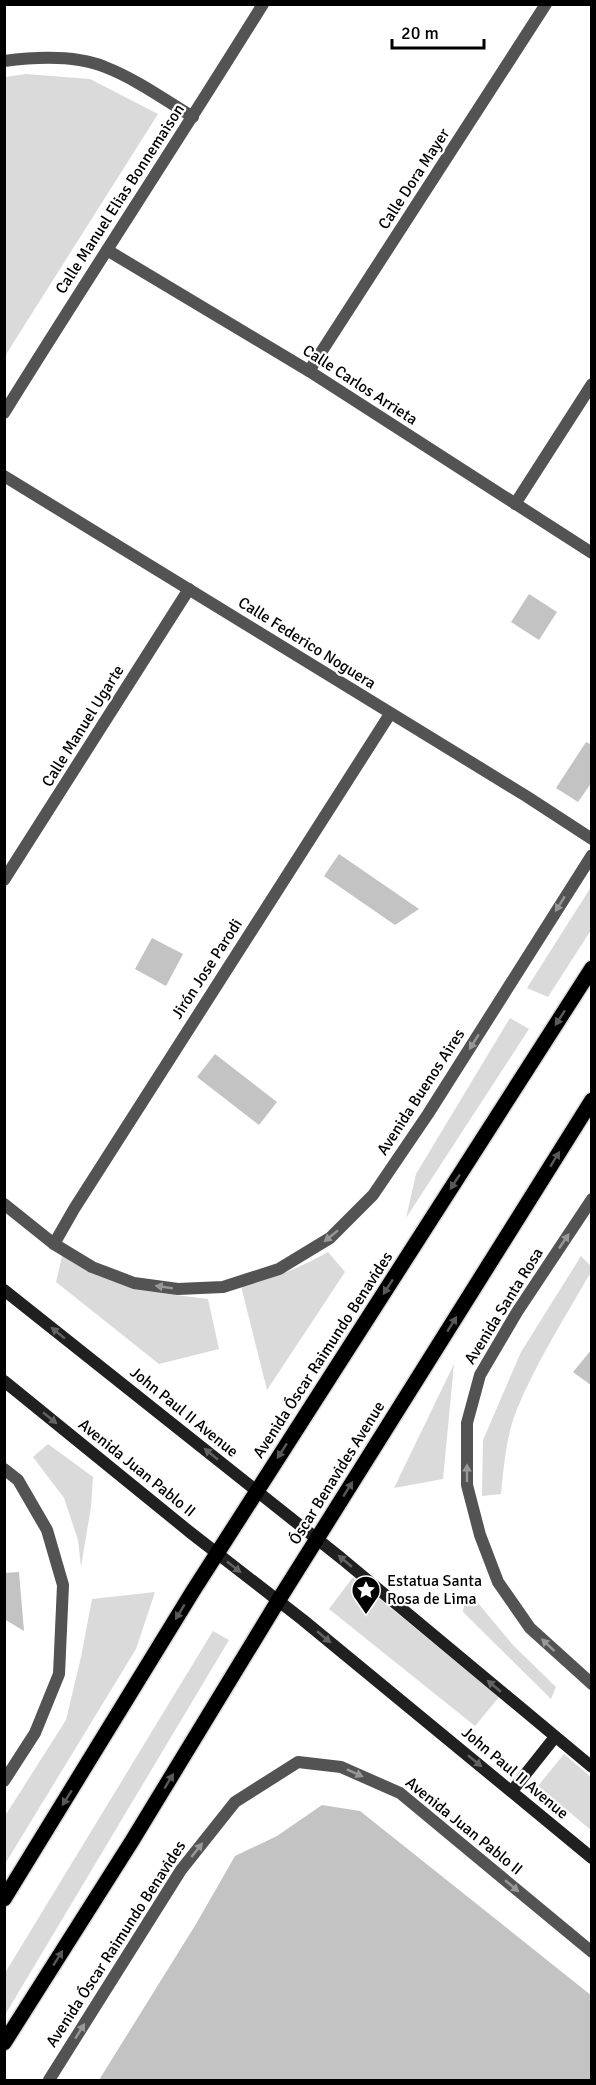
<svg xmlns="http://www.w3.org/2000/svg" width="596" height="2085" font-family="Signika,sans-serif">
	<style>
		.green { fill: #dadada }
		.building { fill: #c3c3c3 }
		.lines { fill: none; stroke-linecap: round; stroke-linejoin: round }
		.primary-casing { stroke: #dbdbdb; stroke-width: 18 }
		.minor { stroke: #535353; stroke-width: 12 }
		.tertiary { stroke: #535353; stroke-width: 12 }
		.secondary { stroke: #202020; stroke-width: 12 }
		.primary { stroke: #000; stroke-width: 15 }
		.oneway { fill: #989898 }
		.oneway2 { fill: #595959 }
		.oneway3 { fill: #636363 }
		.labels { text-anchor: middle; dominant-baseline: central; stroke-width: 4.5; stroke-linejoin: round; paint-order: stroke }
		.street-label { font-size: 16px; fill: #000; stroke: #fff }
		.poi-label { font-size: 16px; fill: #000; stroke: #fff; text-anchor: start }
	</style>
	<rect width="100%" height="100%" fill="#fff"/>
	<!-- green -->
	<g class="green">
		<polygon points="26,74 90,79 158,114 5,356 5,77"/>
		<polygon points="591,887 591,930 548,997 527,988"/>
		<polygon points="510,1018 529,1029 406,1218 416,1174"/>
		<polygon points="63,1252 176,1295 208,1299 219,1349 159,1364 56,1282"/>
		<path d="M328,1252L345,1272L267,1390L240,1282C273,1280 299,1268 328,1252Z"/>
		<path d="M581,1256L591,1266V1272C565,1317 537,1361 517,1409C506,1436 504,1466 501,1494L482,1496L483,1440L521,1352Z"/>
		<polygon points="454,1364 443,1479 394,1488"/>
		<polygon points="48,1444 93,1477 91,1507 81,1567 78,1540 64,1498 33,1457"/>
		<polygon points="353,1577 499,1697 475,1726 329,1609"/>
		<polygon points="155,1592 136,1649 5,1864 5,1816 66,1720 81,1657 92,1599"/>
		<polygon points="465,1598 478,1603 513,1645 556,1687 551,1699 463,1612"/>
		<polygon points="213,1631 229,1640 5,2015 5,1973"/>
		<polygon points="564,1754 591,1777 591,1830 538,1786"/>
	</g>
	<!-- building -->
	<g class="building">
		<polygon points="529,594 557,612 539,640 511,622"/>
		<polygon points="586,742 592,745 592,782 578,802 556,788"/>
		<polygon points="339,854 419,909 395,925 324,876"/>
		<polygon points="152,938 183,954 166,986 135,969"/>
		<polygon points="215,1054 277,1102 259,1125 197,1077"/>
		<polygon points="592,1349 592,1386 573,1372"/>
		<polygon points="19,1572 24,1631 4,1619 4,1573"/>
		<polygon points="322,1805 360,1811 592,1996 592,2080 99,2080 196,1924 235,1856 277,1836"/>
	</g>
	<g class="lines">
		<!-- primary casing -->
		<g class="primary-casing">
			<g id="primary">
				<polyline points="4,1899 193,1591 592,968"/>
				<polyline points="4,2043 132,1841 278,1601 592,1100"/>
			</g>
		</g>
		<!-- minor -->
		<g class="minor">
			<path d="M4,61C35,57 76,55 105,67C136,79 165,100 193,117"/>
			<polyline points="107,250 309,371 592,553"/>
			<polyline points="309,371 546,4"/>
			<path d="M4,413C89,276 178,141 263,4"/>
			<polyline points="4,476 526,796 592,839"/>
			<polyline points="515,504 592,384"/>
			<polyline points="4,880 189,589"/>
			<polyline points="54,1244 74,1209 390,714"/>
		</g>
		<!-- tertiary -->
		<g class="tertiary">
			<polyline points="592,1199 517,1312 480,1375 467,1423 467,1485 480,1535 498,1582 530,1628 592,1684"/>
			<polyline points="4,1204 54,1244 92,1267 134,1283 178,1289 223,1287 279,1269 330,1238 373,1195 428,1114 592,855"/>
			<polyline points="4,1469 18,1480 47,1530 63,1585 59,1674 35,1733 4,1781"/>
			<polyline points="49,2080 181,1870 235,1802 298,1762 341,1767 400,1793 592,1952"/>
		</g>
		<!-- secondary -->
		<g class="secondary">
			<polyline points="4,1290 341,1558 592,1767"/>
			<polyline points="4,1381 191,1533 303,1620 592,1858"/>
			<polyline points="512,1791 555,1737"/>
		</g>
		<!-- primary -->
		<use href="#primary" class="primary"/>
	</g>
	<!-- one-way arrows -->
	<defs><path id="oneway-solid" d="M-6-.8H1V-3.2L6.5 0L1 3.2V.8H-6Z" transform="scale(1.5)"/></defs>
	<g class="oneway">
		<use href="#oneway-solid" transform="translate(560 904) rotate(122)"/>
		<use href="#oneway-solid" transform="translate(474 1042) rotate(122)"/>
		<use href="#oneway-solid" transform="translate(331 1236) rotate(141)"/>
		<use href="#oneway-solid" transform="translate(564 1241) rotate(-56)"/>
		<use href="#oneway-solid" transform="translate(164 1287) rotate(-171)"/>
		<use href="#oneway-solid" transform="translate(467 1473) rotate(-90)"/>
		<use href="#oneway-solid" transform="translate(548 1645) rotate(-137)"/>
		<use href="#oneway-solid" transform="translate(355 1773) rotate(24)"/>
		<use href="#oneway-solid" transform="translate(197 1850) rotate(-52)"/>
		<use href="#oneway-solid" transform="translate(512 1886) rotate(40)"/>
		<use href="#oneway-solid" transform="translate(80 2031) rotate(-58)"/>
	</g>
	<g class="oneway2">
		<use href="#oneway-solid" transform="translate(560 1018) rotate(123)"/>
		<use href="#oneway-solid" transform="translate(555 1159) rotate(-58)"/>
		<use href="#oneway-solid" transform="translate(455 1182) rotate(123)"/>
		<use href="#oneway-solid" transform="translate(388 1287) rotate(123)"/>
		<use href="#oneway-solid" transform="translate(452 1324) rotate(-58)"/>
		<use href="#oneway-solid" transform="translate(282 1451) rotate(123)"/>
		<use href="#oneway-solid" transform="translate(348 1489) rotate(-58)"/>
		<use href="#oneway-solid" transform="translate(180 1612) rotate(121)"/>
		<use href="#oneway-solid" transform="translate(169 1781) rotate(-59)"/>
		<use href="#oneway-solid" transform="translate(67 1798) rotate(122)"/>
		<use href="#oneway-solid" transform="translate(58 1958) rotate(-58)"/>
	</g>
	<g class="oneway3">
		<use href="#oneway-solid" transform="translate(58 1333) rotate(-141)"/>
		<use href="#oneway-solid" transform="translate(50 1418) rotate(39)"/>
		<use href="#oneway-solid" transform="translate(211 1454) rotate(-141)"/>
		<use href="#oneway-solid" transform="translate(345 1561) rotate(-140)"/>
		<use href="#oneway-solid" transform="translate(234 1567) rotate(38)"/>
		<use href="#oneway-solid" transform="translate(324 1637) rotate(40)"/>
		<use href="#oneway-solid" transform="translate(494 1686) rotate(-140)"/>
		<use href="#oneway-solid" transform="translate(475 1761) rotate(39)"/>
	</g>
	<!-- icons -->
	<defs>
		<g id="sight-pin" transform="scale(1.5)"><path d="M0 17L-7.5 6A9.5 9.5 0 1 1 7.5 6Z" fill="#000" stroke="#fff"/><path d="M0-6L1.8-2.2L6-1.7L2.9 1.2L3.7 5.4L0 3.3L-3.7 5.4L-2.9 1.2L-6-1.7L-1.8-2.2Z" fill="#fff"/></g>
	</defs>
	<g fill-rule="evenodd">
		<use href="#sight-pin" x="366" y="1590"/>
	</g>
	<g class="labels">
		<!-- street labels -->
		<g class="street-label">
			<text transform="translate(414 179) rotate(-57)">Calle Dora Mayer</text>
			<text transform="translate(120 199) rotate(-57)">Calle Manuel Elias Bonnemaison</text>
			<text transform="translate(360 385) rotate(33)">Calle Carlos Arrieta</text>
			<text transform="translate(307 643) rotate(32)">Calle Federico Noguera</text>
			<text transform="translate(83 726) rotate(-58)">Calle Manuel Ugarte</text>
			<text transform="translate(207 969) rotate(-57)">Jirón Jose Parodi</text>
			<text transform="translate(421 1092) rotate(-57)">Avenida Buenos Aires</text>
			<text transform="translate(504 1306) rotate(-58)">Avenida Santa Rosa</text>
			<text transform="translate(323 1355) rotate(-57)">Avenida Óscar Raimundo Benavides</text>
			<text transform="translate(184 1412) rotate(39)">John Paul II Avenue</text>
			<text transform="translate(137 1468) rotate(39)">Avenida Juan Pablo II</text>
			<text transform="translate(337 1473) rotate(-58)">Óscar Benavides Avenue</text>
			<text transform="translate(515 1773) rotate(40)">John Paul II Avenue</text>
			<text transform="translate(464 1826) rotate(39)">Avenida Juan Pablo II</text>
			<text transform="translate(116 1944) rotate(-57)">Avenida Óscar Raimundo Benavides</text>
		</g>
		<!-- poi labels -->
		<g class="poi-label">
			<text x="387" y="1581">Estatua Santa<tspan x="387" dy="18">Rosa de Lima</tspan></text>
		</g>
	</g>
	<!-- border -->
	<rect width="596" height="2085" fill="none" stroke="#000000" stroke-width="12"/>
	<!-- scale -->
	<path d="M392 39v9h92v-9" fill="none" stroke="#000000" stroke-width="3"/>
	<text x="401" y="39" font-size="18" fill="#000000" stroke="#ffffff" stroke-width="4.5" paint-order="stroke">20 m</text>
</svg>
